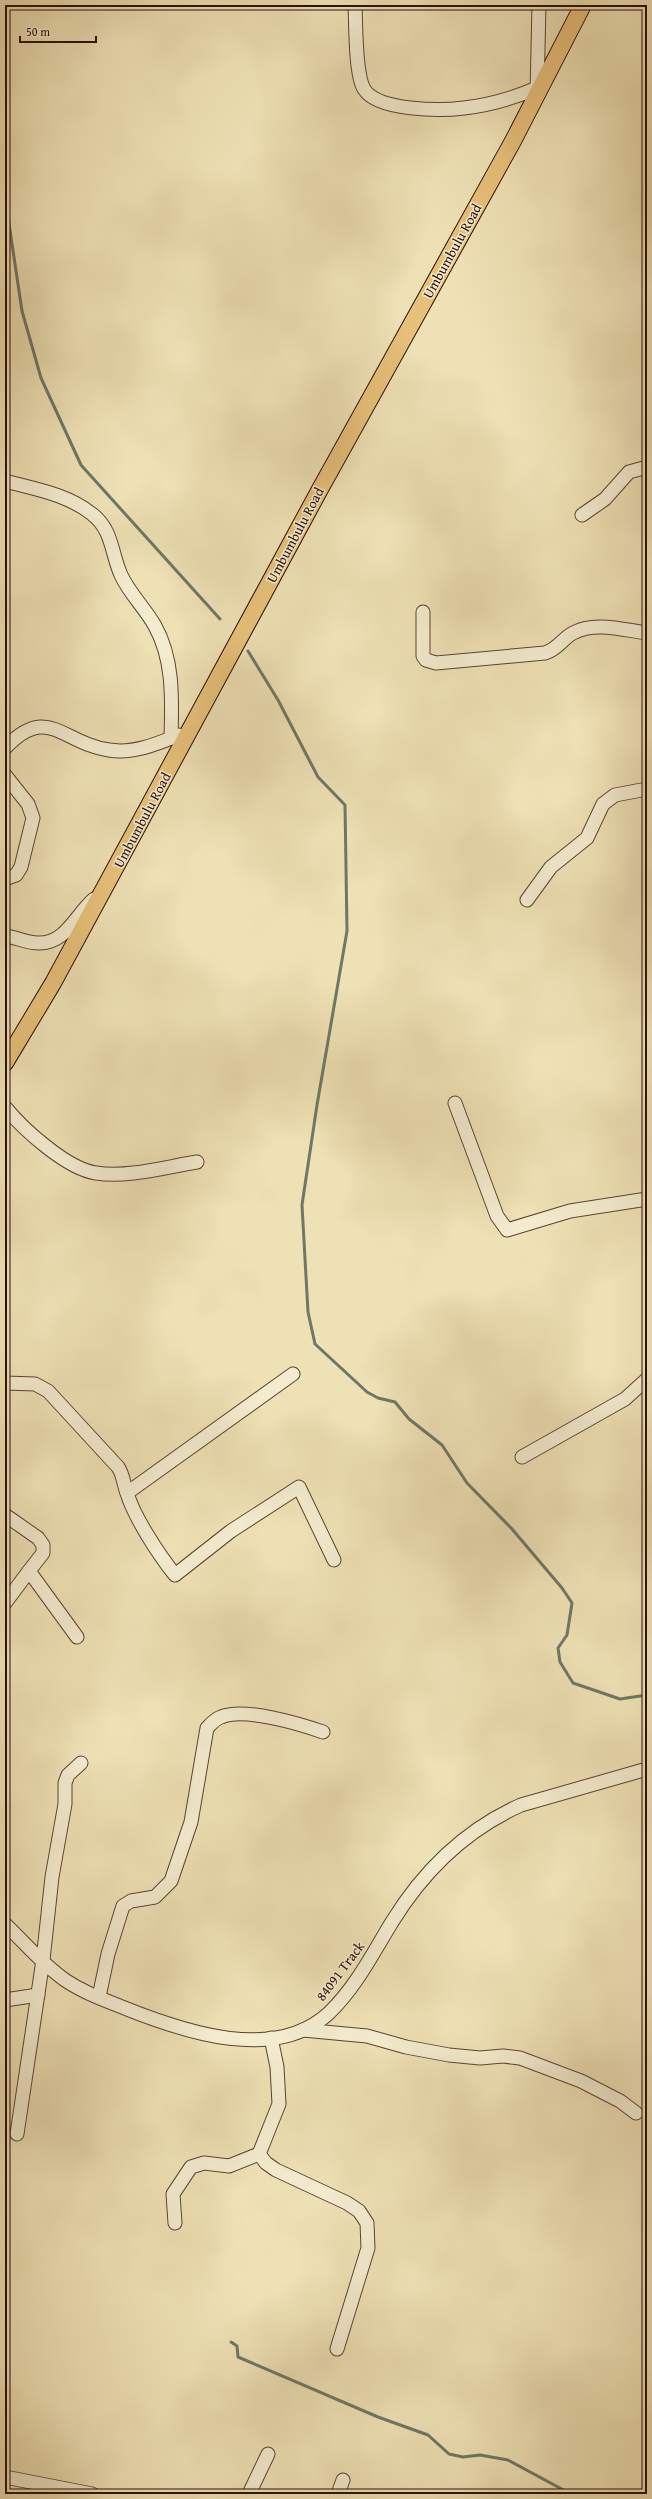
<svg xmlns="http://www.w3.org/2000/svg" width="652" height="2499" font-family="'Gentium Book Plus',serif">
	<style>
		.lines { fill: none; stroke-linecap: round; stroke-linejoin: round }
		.stream { stroke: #6d7868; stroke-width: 3 }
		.minor-casing { stroke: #5a4431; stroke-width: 15 }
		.major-casing { stroke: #290f05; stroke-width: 18 }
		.minor { stroke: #f4eccf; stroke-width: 13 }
		.major { stroke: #e7c07a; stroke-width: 16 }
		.labels { text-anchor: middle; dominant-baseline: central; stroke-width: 3; stroke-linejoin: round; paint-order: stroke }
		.street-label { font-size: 14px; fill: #290f05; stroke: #f4eccf }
	</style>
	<rect width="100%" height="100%" fill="#eee1b5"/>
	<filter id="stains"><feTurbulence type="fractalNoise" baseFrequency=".005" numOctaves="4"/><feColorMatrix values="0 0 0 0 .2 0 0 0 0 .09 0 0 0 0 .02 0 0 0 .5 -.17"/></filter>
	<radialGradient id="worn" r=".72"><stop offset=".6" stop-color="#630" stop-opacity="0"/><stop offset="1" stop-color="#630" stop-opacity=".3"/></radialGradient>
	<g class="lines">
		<!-- stream -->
		<g class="stream">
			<polyline points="5,197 22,311 41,378 81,465 220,619"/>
			<polyline points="248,651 278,700 318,777 345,805 347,931 317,1105 302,1205 308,1312 315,1344 367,1392 378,1398 395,1402 409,1419 442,1445 467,1483 512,1529 562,1588 572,1603 567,1635 558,1648 560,1662 573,1683 620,1699 647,1695"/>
			<polyline points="231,2342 237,2346 238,2357 378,2417 428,2435 449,2454 463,2457 480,2455 508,2460 571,2494"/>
		</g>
		<!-- minor casing -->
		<g class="minor-casing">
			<g id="minor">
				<path d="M355,5C356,25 355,74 364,89C377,111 441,111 464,108C490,105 514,98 537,88"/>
				<polyline points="537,93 539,5"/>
				<path d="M5,481C35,489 67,494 92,514C113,530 111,553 121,575C129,593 145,608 155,626C174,660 172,700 171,738"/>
				<polyline points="582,515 605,499 629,472 647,467"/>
				<path d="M423,612V656L426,660L436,663L545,653C558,649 562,639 573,633C594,621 624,630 647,633"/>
				<path d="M5,748C48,703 61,743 109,750C133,754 157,744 179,735"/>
				<polyline points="5,775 28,804 33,818 21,867 16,875 5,879"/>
				<polyline points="527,900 551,867 587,838 603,804 615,795 647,789"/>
				<path d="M5,936C16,937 27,943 38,943C66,944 76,914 94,899"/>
				<polyline points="455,1103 497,1216 507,1230 570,1211 647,1199"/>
				<path d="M5,1107C23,1129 67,1169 96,1173C128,1178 165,1167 197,1162"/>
				<path d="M5,1383L35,1384L48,1391L118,1467C124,1476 123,1483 127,1493C134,1517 159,1555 175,1575L231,1531L299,1487L334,1560"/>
				<polyline points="522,1457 625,1399 647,1379"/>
				<polyline points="127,1493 293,1374"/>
				<polyline points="5,1515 38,1538 43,1545 43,1553 29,1571 77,1637"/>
				<polyline points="5,1603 29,1571"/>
				<path d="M5,1924C24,1942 43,1965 65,1980C84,1993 105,2000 127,2009C185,2032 275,2063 329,2013C356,1987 373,1953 392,1922C424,1870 465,1830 521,1805L647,1769"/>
				<path d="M99,1997L108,1954L123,1906L131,1901L155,1897L171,1881L191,1822L207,1728C211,1724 215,1719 221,1717C244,1707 300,1724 323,1732"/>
				<polyline points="5,2000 38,1995"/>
				<polyline points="303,2030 367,2036 406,2047 449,2055 480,2058 503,2056 520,2058 581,2081 620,2101 636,2113"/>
				<polyline points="271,2038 277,2067 279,2104 259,2154 266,2163 276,2170 347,2203 359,2211 367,2223 368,2248 337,2349"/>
				<polyline points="17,2134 43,1960 52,1877 65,1804 65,1783 68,1775 81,1763"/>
				<polyline points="175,2223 173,2194 191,2167 204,2163 229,2166 259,2154"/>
				<polyline points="5,2477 92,2494"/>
				<polyline points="249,2494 268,2454"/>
				<polyline points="338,2494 343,2480"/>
			</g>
		</g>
		<!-- major casing -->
		<g class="major-casing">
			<polyline id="major" points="5,1063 53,983 319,491 513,141 583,5"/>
		</g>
		<!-- minor -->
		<use href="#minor" class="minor"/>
		<!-- major -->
		<use href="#major" class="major"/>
	</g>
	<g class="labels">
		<!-- street labels -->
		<g class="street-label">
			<text transform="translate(452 251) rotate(-61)">Umbumbulu Road</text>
			<text transform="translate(295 535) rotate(-62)">Umbumbulu Road</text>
			<text transform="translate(142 820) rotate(-62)">Umbumbulu Road</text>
			<text transform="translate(340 1971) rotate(-53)">84091 Track</text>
		</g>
	</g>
	<!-- margin -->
	<rect width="652" height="2499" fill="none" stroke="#eee1b5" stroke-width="20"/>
	<rect x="6" y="6" width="640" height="2487" fill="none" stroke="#290f05" stroke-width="2"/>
	<rect x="10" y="10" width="632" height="2479" fill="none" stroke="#290f05"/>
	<!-- scale -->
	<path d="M20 36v6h76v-6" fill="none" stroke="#290f05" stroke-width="2"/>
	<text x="26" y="36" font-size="12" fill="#290f05" stroke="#f4eccf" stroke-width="3" paint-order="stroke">50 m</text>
	<rect width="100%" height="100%" filter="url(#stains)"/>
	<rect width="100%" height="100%" fill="url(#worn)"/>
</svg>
